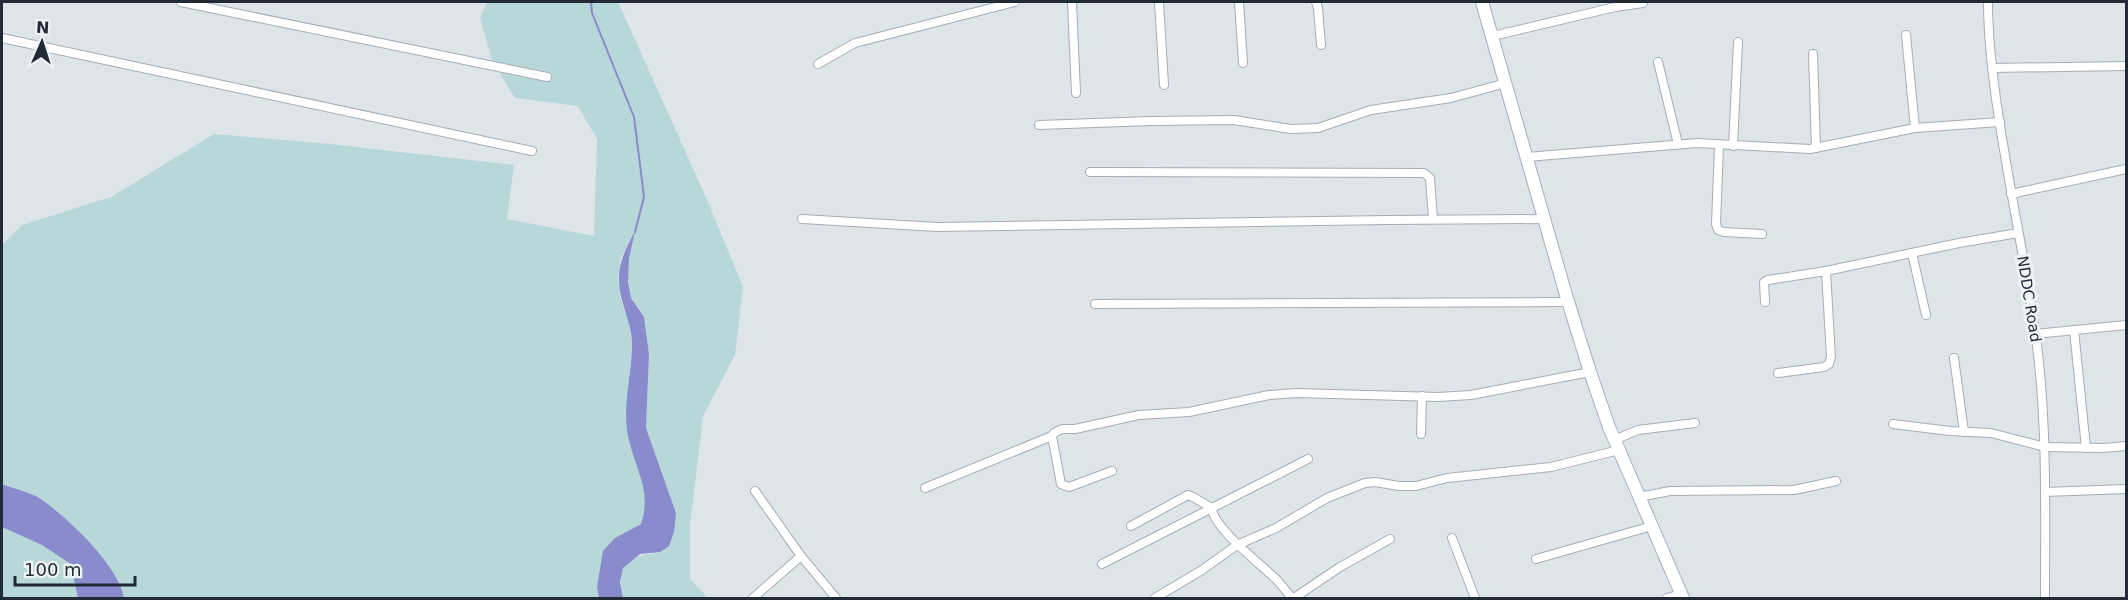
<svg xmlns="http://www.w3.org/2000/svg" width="2128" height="600" font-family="'DejaVu Sans',sans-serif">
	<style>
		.green { fill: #b8d7d9 }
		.water { fill: #888bcc }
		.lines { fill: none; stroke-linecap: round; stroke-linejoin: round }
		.stream { stroke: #888bcc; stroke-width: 2 }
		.street-casing { stroke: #a5adb4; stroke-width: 10 }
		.secondary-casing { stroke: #a4afba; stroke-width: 14 }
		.street { stroke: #fff; stroke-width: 8 }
		.secondary { stroke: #fff; stroke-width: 12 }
		.labels { text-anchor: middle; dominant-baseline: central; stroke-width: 6; stroke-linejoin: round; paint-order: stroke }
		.street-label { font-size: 15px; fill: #212b38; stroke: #eef4f6 }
	</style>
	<rect width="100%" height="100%" fill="#dee5e9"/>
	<!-- green -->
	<g class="green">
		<path d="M487,2H618L705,195L743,287L735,355L703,416L690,526V579L708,598H623C616,565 627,556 660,552L676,513L646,428L649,354L644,317L631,298L628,282L629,259L634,234L621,257L618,278L620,297L629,323L632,345L627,404L645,495V511L641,524L615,538L597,587L599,598H124C119,566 68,518 41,499C30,492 14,489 2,484V245L22,225L111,197L214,134L330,144L514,165L507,219L594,236L597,139L578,106L515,98L492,60L480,18Z"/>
		<polygon points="2,527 42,545 72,564 78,598 2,598"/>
	</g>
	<!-- water -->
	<g class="water">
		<path d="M635,231L629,259L628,282L631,298L644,317L649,354L646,428L676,513L674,532L669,546L660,552L640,554L623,568L620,582L623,598H599L597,587L603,551L615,538L641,524C652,491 636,471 629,440C621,408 632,376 632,344C632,321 618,301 619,278C619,260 627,247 635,231Z"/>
		<path d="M2,484C14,489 30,492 41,499C68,518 119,566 124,598H78L71,564L42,545L2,527Z"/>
	</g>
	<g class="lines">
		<!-- stream -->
		<polyline class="stream" points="591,2 592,13 634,117 644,197 635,232"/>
		<!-- street casing -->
		<g class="street-casing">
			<g id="street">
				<polyline points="181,2 547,77"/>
				<polyline points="1072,2 1076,93"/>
				<polyline points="1159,2 1164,85"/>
				<polyline points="1239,2 1243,63"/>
				<polyline points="1316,2 1318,8 1321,45"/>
				<path d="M1988,2C1988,41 1993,80 1999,119C2009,185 2023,251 2033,317C2048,410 2045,504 2045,598"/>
				<polyline points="1906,35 1915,128"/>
				<polyline points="1493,36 1615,7 1643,3"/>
				<polyline points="2,38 532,151"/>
				<polyline points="1813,54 1816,148"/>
				<polyline points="1658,62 1678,144"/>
				<polyline points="818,64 855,43 1015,2"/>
				<polyline points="1992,68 2126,66"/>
				<polyline points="1039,125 1151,121 1234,120 1291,129 1318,128 1371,110 1451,98 1506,83"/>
				<polyline points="1719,145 1716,224 1718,230 1724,232 1762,234"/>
				<polyline points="1733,146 1738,42"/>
				<polyline points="1527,157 1697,143 1810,149 1915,128 2000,122"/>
				<polyline points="1090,172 1424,173 1430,178 1433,219"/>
				<polyline points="2011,194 2126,169"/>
				<polyline points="802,219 937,227 1388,220 1544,219"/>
				<polyline points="1912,253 1926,315"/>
				<polyline points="1765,302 1764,282 1768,280 1826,271 1959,243 2018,233"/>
				<polyline points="1095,304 1568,302"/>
				<polyline points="2074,330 2086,448"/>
				<polyline points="2035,334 2126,325"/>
				<polyline points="1954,358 1964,432"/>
				<polyline points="1778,373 1824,367 1829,364 1831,357 1826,271"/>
				<polyline points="1893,424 1950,431 1991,433 2045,447 2104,448 2126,446"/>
				<polyline points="1421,434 1422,396"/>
				<polyline points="1614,440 1638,430 1695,423"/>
				<polyline points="1112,471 1069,487 1061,484 1052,436 1054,433 1062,429 1075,429 1139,415 1189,412 1269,395 1296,393 1438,397 1471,395 1590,372"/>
				<polyline points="925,488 1052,436"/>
				<polyline points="755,491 801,556 836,598"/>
				<polyline points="2045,492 2126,489"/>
				<polyline points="1639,497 1670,491 1794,490 1836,481"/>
				<polyline points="1452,538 1475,598"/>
				<polyline points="1536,559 1652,526"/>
				<polyline points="1102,564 1212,508 1193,497 1188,495 1131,526"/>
				<polyline points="753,598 801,556"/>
				<polyline points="1155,598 1202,570 1237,545 1276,528 1327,498 1365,483 1375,482 1399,486 1416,486 1447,478 1551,467 1619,450"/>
				<path d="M1292,598C1287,592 1282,586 1277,580C1262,565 1213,528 1212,508L1308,459"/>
				<polyline points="1294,598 1340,567 1390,539"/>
				<polyline points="1667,598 1681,594"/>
			</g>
		</g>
		<!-- secondary casing -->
		<g class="secondary-casing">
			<polyline id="secondary" points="1482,2 1566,295 1590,372 1609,427 1683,598"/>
		</g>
		<!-- street -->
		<use href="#street" class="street"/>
		<!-- secondary -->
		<use href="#secondary" class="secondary"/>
	</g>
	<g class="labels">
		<!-- street labels -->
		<g class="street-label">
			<text transform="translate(2029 299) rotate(81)">NDDC Road</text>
		</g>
	</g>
	<!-- border -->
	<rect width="2128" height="600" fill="none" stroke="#212b38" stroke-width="6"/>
	<!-- north arrow -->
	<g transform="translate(42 42) rotate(3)" stroke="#eef4f6" stroke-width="4.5" paint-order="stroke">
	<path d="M0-4.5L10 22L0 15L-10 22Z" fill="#212b38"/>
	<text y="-9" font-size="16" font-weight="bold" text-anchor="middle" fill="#212b38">N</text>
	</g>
	<!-- scale -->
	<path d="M15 576v9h120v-9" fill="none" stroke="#212b38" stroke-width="3"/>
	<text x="24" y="576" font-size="18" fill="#212b38" stroke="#eef4f6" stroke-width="4.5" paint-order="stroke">100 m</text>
</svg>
